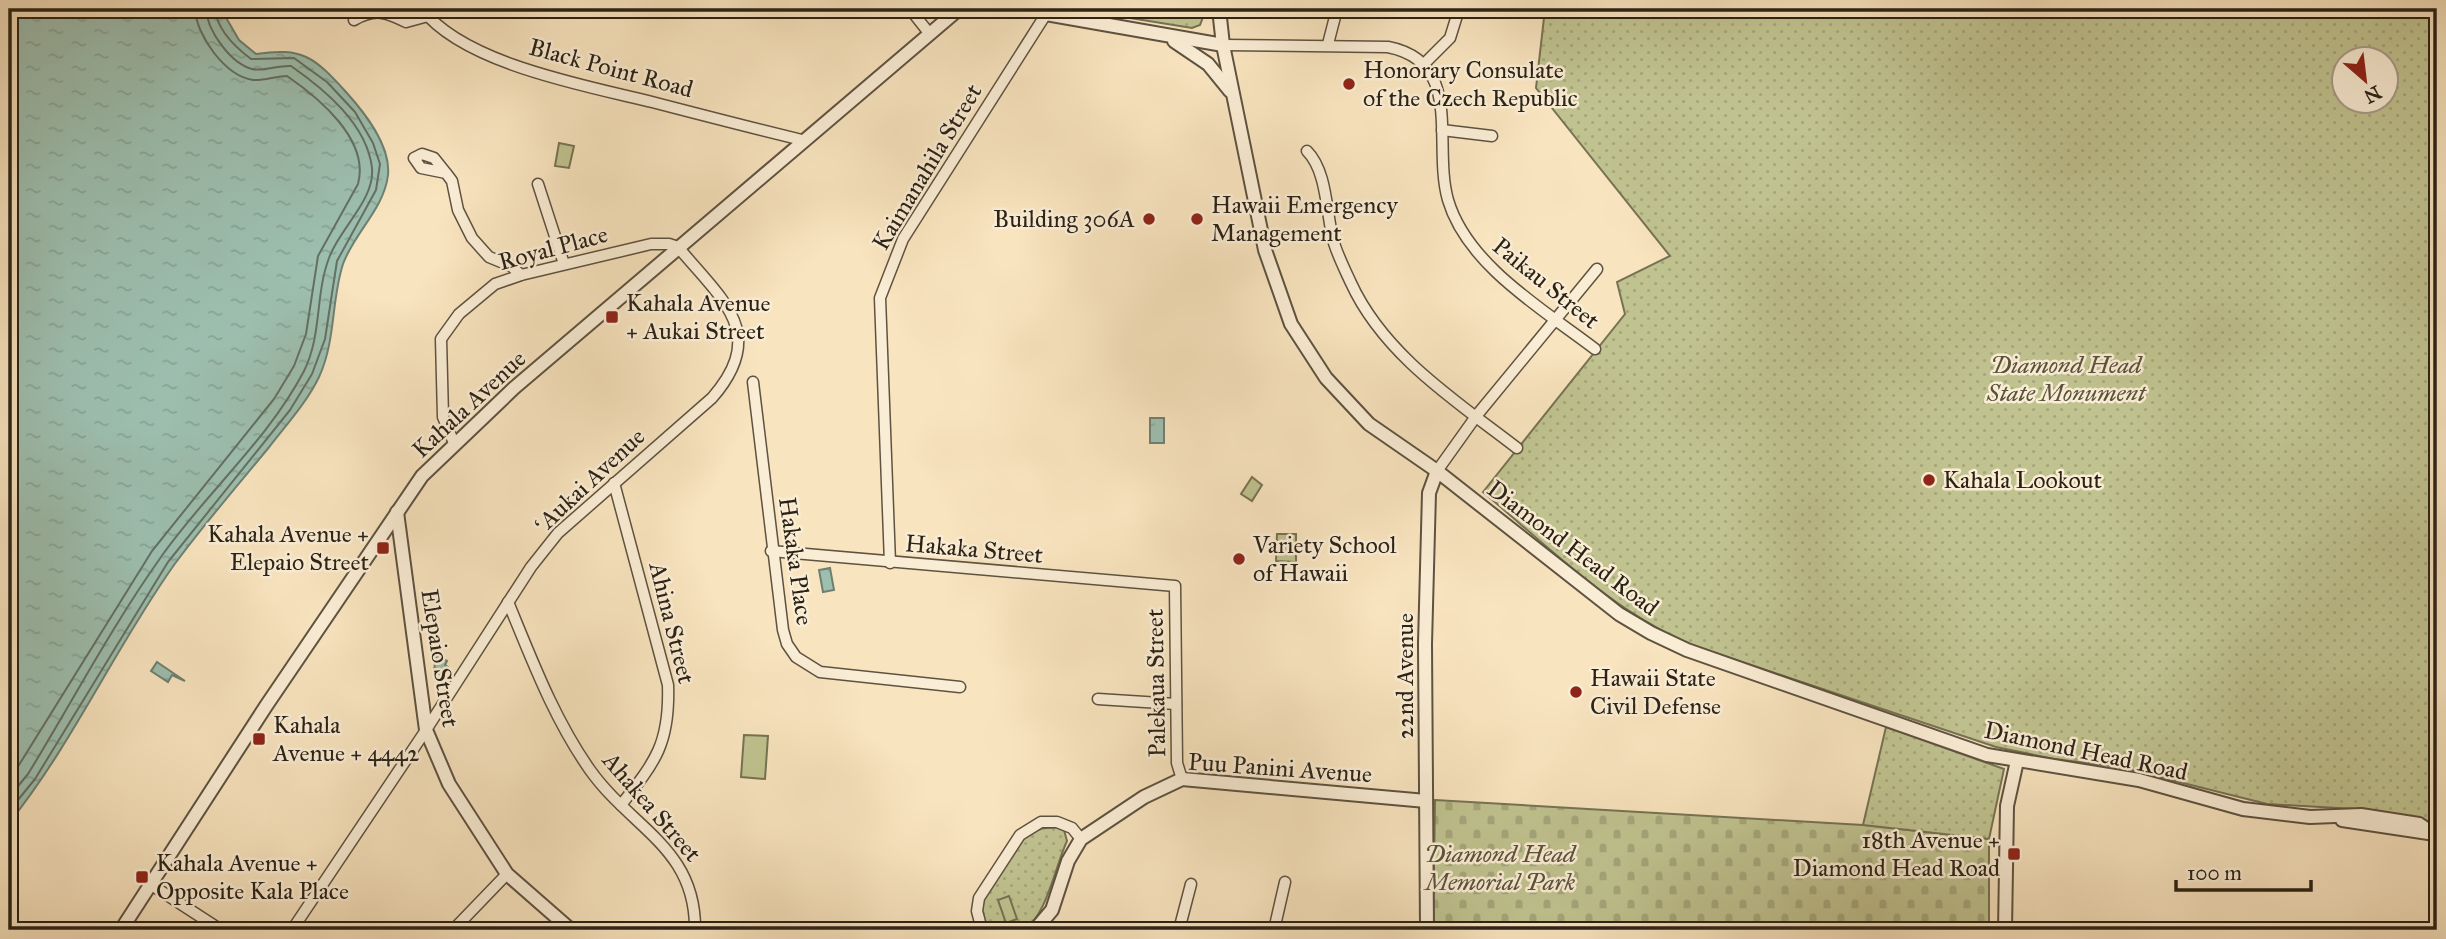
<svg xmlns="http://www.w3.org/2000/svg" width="2446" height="939" font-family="'IM FELL Great Primer',serif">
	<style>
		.cemetery { fill: url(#cemetery-stones); stroke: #767253; stroke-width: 2 }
		.park { fill: url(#park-dots); stroke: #767253; stroke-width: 2; fill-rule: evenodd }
		.garden { fill: #c0c390; stroke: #767253; stroke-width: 2 }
		.water { fill: url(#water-ripples); stroke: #6f8072; stroke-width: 2 }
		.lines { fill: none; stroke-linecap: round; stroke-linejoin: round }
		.shore { stroke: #647062; stroke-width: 2 }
		.minor-casing { stroke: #5e5240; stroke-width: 13 }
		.tertiary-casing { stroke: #5e5240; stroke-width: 16 }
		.minor { stroke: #faedd5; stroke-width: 10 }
		.tertiary { stroke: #faedd5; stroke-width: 12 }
		.poi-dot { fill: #8f2418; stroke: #faedd5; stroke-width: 2.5 }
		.labels { text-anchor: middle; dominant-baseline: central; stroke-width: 5; stroke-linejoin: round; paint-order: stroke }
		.street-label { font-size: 24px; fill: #2b2216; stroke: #faedd5 }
		.poi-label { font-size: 24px; fill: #2b2216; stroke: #faedd5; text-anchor: start }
		.park-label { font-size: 24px; font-style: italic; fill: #58523b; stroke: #faedd5 }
	</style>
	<defs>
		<pattern id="cemetery-stones" width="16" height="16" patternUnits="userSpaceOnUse" patternTransform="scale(1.75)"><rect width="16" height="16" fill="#c0c390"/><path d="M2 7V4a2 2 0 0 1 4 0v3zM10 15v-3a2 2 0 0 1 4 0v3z" fill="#a5a77b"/></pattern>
		<pattern id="park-dots" width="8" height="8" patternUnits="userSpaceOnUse" patternTransform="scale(1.75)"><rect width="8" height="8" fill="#c0c390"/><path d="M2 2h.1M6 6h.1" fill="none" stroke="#a5a77b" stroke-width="1.8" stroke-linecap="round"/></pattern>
		<pattern id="water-ripples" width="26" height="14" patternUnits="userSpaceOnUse" patternTransform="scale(1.75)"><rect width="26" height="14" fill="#9dbfaf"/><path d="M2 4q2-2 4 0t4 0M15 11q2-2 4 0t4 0" fill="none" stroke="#87a496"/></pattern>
	</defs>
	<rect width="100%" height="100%" fill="#f8e4bf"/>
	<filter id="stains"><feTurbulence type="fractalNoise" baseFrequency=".00286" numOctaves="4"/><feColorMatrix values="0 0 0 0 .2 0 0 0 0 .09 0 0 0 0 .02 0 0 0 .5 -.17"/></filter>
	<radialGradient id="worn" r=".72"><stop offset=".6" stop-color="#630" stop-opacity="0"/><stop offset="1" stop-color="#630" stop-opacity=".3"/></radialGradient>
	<!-- cemetery -->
	<polygon class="cemetery" points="1435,800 1863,825 1989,839 1989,930 1433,930"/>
	<!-- park -->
	<g class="park">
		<polygon points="1074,9 1206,9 1200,25 1192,28"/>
		<path d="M1545,9H2437V824L2372,810L2267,804L2119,767L2054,759L1996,747L1700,648C1617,616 1551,549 1483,492L1625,314L1617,282L1670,256L1536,88ZM2344,60H2386V102H2344Z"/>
		<polygon points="1886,727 2004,769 1989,839 1863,825"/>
		<path d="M1058,827L1064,830L1067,841C1056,864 1046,918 1024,929C1014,934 996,930 986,930L980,911L986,891L1025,836L1037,829Z"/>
	</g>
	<!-- garden -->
	<g class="garden">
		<polygon points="559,143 574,146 569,168 555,166"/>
		<polygon points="1252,477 1262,485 1252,501 1241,494"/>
		<polygon points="1277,534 1296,534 1296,562 1276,561"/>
		<polygon points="744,735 768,736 765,779 741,777"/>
		<polygon points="1009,896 1017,919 1006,923 998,900"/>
	</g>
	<!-- water -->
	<g class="water">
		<path d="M9,9H221L239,40L256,54C303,47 314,57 346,92C364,112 391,145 388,175C384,209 354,233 343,264C331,301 336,340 319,377C307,402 287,424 270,446C238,485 204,524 174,565C115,648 73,743 9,823Z"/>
		<rect x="1150" y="418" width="14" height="25"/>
		<polygon points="830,568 834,590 823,592 819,570"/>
		<polygon points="436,655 447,661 445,665 448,667 442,676 434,671"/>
		<polygon points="157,662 185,681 172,675 168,682 151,671"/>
	</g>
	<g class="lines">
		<!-- shore -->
		<g class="shore">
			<path d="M9,781L152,551L274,399L294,366L306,334L318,256L358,184C370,140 319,98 287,76C276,76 264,81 253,80C225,76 196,35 195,9"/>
			<path d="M9,797L28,774C72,702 112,626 161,557C205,494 268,440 304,371C322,335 315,295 329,258C339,229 375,200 372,168C367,124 324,89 291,66C278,65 264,72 252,69C230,63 207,30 206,9"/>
			<path d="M9,811L35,779L168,562L290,410L312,374L325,339L337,261L376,190L380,164L373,143L355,112L327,82L294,58L251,59C235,47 217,30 215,9"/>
		</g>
		<!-- minor casing -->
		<g class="minor-casing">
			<g id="minor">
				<path d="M422,9C464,64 587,86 652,102C702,115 752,128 802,140"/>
				<polyline points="910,9 929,33"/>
				<path d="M354,20C375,8 386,12 406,22L428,16"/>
				<polyline points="1328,44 1337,9"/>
				<path d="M1223,45L1388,47C1465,62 1432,144 1448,200C1467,265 1544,310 1595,349"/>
				<polyline points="1425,63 1450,38 1459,9"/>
				<polyline points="1442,130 1492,136"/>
				<path d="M1307,151C1328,172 1326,216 1334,243C1338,256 1345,270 1351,283C1384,355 1456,401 1517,448"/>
				<polyline points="446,173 434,158 422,154 414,158 421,168 446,173 452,181 458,210 472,238 489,257 511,266 521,275"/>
				<polyline points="538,184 564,264"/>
				<polyline points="753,382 783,630 787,644 796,657 820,672 960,687"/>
				<polyline points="1437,471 1477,415 1597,269"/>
				<path d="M614,483L668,685C670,743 656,761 621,805"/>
				<polyline points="771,551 1175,586 1177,763 1182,779"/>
				<polyline points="890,563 880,298 903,239 1046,14"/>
				<path d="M508,602C532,660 554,719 590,770C632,829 696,848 695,930"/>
				<polyline points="1098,699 1176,704"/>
				<polyline points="150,884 221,930"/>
				<path d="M292,930L426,730L531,567L558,533L712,398C769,333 722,300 678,247L669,244H651L521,275L495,284L459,314L441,339L443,417L454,443"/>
				<polyline points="453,930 507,874"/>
				<polyline points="982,930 977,911 979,898 1020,835 1041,822 1057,822 1072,828 1081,839"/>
				<polyline points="1179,930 1191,884"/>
				<polyline points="1274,930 1285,882"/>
			</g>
		</g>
		<!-- tertiary casing -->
		<g class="tertiary-casing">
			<g id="tertiary">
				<polyline points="1041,9 1046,14 1223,45"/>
				<polyline points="1219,9 1223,45 1265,250 1291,324 1326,378 1369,424 1437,471 1619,614 1651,633 1687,650 1987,755 2139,780 2243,809 2310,817 2361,815 2419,824 2434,834"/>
				<polyline points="1174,41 1208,64 1230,91"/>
				<polyline points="397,512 426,730 449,784 507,874 571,930"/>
				<polyline points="2342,820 2435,834"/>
				<polyline points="121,930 266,706 422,476 514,388 959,9"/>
				<polyline points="1035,930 1052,910 1068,861 1081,839 1144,797 1182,779 1426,801"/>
				<polyline points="1427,930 1425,644 1429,493 1437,471"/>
				<polyline points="2005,930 2007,806 2017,761"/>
			</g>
		</g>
		<!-- minor -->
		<use href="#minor" class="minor"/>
		<!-- tertiary -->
		<use href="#tertiary" class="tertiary"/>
	</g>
	<!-- markers -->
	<g class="poi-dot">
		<circle cx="1349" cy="84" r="7"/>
		<circle cx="1149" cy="219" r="7"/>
		<circle cx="1197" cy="219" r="7"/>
		<rect x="605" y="310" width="14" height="14" rx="3.5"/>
		<circle cx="1929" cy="480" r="7"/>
		<rect x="376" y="541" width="14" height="14" rx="3.5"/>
		<circle cx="1239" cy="559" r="7"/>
		<circle cx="1576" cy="692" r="7"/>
		<rect x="252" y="732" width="14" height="14" rx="3.5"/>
		<rect x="2007" y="847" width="14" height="14" rx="3.5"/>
		<rect x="135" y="870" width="14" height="14" rx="3.5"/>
	</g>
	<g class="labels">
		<!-- street labels -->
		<g class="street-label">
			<text transform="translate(611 68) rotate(15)">Black Point Road</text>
			<text transform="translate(927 167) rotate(-59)">Kaimanahila Street</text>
			<text transform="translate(553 248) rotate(-15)">Royal Place</text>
			<text transform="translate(1546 283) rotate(39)">Paikau Street</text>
			<text transform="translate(469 404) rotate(-43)">Kahala Avenue</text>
			<text transform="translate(589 481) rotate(-43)">ʻAukai Avenue</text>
			<text transform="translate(1573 548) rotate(37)">Diamond Head Road</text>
			<text transform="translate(974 549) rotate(5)">Hakaka Street</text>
			<text transform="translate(796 561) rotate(82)">Hakaka Place</text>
			<text transform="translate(672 623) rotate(76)">Ahina Street</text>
			<text transform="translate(440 658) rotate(81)">Elepaio Street</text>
			<text transform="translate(1405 676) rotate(-90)">22nd Avenue</text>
			<text transform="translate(1156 683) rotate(-91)">Palekaua Street</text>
			<text transform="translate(2086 751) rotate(12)">Diamond Head Road</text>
			<text transform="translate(1280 768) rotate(4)">Puu Panini Avenue</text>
			<text transform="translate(652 807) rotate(49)">Ahakea Street</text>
		</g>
		<!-- poi labels -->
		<g class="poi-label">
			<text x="1363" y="70">Honorary Consulate<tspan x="1363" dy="28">of the Czech Republic</tspan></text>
			<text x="1211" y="205">Hawaii Emergency<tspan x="1211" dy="28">Management</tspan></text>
			<text x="1135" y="219" text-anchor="end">Building 306A</text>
			<text x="626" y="303">Kahala Avenue<tspan x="626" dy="28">+ Aukai Street</tspan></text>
			<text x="1943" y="480">Kahala Lookout</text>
			<text x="369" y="534" text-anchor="end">Kahala Avenue +<tspan x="369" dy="28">Elepaio Street</tspan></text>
			<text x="1253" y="545">Variety School<tspan x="1253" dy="28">of Hawaii</tspan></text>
			<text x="1590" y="678">Hawaii State<tspan x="1590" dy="28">Civil Defense</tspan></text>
			<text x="273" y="725">Kahala<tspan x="273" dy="28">Avenue + 4442</tspan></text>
			<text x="2000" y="840" text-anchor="end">18th Avenue +<tspan x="2000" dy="28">Diamond Head Road</tspan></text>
			<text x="156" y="863">Kahala Avenue +<tspan x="156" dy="28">Opposite Kala Place</tspan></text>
		</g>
		<!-- park labels -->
		<g class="park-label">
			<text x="2066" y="365">Diamond Head<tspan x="2066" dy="28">State Monument</tspan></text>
			<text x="1500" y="854">Diamond Head<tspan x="1500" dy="28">Memorial Park</tspan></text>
		</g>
	</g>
	<!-- margin -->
	<rect width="2446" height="939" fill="none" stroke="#f8e4bf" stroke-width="35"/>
	<rect x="10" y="10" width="2425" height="918" fill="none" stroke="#2b2216" stroke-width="3.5"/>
	<rect x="18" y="18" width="2411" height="904" fill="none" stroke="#2b2216" stroke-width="2"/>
	<!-- north arrow -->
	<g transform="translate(2365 80) rotate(152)"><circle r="33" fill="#faedd5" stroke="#a79c89" stroke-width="2"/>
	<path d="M0-5L12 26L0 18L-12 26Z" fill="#8f2418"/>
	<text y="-10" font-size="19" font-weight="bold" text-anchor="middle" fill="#2b2216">N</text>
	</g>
	<!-- scale -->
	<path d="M2176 880v10h135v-10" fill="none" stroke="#2b2216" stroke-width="3.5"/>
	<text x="2187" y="880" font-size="21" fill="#2b2216" stroke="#faedd5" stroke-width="5" paint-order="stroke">100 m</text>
	<rect width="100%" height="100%" filter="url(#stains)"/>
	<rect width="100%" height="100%" fill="url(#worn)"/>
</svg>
